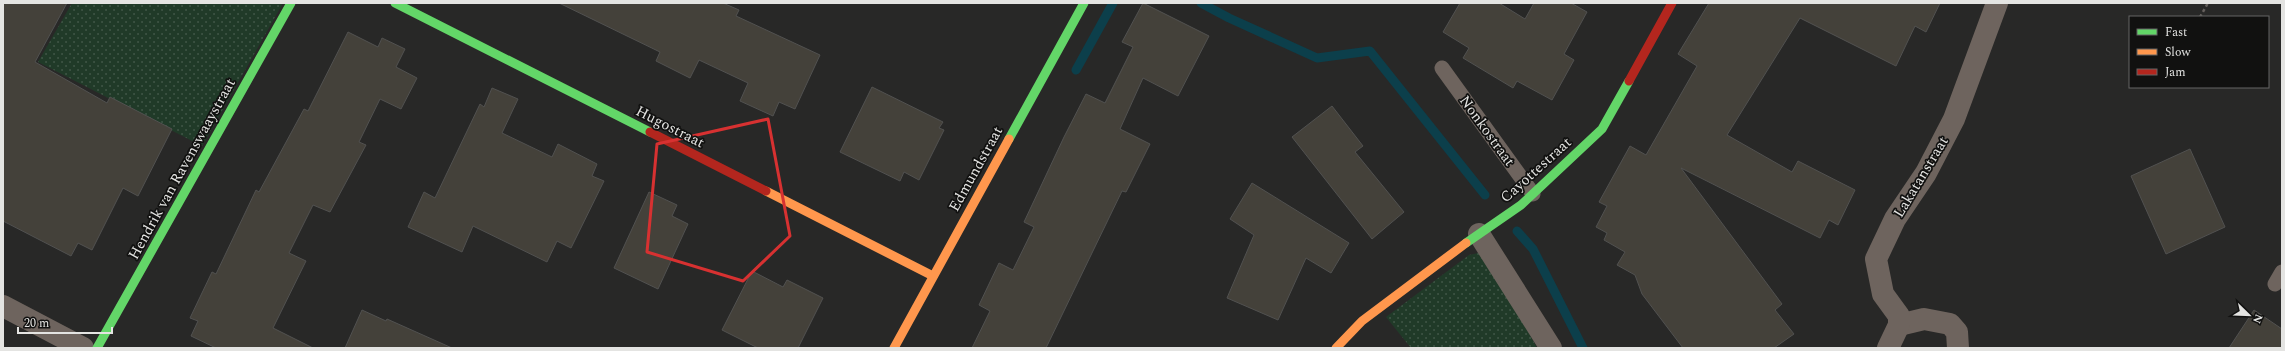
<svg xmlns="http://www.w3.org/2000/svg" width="2285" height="351" font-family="Spectral,serif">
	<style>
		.grass { fill: url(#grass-dots) }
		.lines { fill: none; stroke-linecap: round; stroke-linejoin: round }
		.stream { stroke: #0c3f4b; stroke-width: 9 }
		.building { fill: #44413a; stroke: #515150 }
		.path { stroke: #65605d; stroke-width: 2.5; stroke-dasharray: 3 3; stroke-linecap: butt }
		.lane { stroke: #6e645e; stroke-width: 15 }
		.street { stroke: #6e645e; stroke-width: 22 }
		.fast { stroke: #63d668; stroke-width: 9 }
		.slow { stroke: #ff974d; stroke-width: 9 }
		.jam { stroke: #b3261e; stroke-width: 9 }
		.marked { fill: none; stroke: #d73131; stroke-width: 3; stroke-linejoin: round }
		.labels { text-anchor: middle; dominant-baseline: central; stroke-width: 3.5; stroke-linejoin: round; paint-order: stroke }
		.street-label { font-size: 15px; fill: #e4e4e2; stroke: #111110 }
	</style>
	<defs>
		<pattern id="grass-dots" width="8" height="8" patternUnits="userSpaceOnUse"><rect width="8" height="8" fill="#203a28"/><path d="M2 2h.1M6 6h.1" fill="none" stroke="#405647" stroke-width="1.8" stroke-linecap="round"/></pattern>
	</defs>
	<rect width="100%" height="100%" fill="#282827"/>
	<!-- grass -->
	<g class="grass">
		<polygon points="72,3 283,3 202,146 38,62"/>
		<polygon points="1478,253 1488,257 1537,348 1411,348 1386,317 1469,255"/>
	</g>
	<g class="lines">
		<!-- stream -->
		<g class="stream">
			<polyline points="1201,3 1229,18 1317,58 1370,51 1485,195"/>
			<polyline points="1076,70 1113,3"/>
			<polyline points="1517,231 1533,249 1583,348"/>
		</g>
	</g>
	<!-- building -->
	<g class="building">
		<polygon points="3,3 67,3 35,62 107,103 110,97 172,129 138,196 123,188 92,250 78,243 71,256 3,221"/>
		<polygon points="559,3 723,3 739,10 736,16 820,55 795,109 779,102 773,116 740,101 748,83 699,60 690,78 656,61 660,52"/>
		<polygon points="1143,3 1209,36 1178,96 1143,78 1120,129 1150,144 1126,192 1122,191 1046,348 972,348 990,311 979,305 999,263 1013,270 1034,227 1024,222 1064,137 1086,94 1105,103 1133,47 1122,42"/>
		<polygon points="1460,3 1499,3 1525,19 1534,3 1571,3 1587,12 1564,54 1574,60 1552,100 1517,81 1513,88 1463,58 1469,48 1443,32"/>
		<polygon points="1709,3 1940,3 1926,32 1915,26 1896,66 1800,18 1727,135 1792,172 1798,161 1855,190 1838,225 1829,220 1820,238 1681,168 1782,304 1775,310 1794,334 1774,348 1683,348 1642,294 1635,275 1617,265 1625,252 1604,240 1607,233 1596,227 1607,206 1599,202 1630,146 1646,155 1697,66 1678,54"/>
		<polygon points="348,32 378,47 382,38 405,49 396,67 417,78 401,109 380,99 359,142 366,145 330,212 313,205 289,253 306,261 273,328 313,348 216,348 191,336 198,321 190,318 212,272 216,274 256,190 259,192 304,109 308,111"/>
		<polygon points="872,87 943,122 939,128 944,130 919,180 904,172 900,181 840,152"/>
		<polygon points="492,88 518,99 502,133 552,157 558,144 597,164 592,176 604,181 571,248 557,241 547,262 473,226 462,252 408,227 424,192 435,198 480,104 484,107"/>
		<polygon points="1332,106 1363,146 1355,152 1404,212 1372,239 1292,137"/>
		<polygon points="2190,149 2225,227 2166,254 2131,176"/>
		<polygon points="1252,183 1349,243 1331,273 1306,258 1278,320 1227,298 1254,235 1230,219"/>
		<polygon points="649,192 677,205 672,216 688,224 658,289 614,268"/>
		<polygon points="752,271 783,287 787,280 823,298 798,348 758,348 722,330"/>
		<polygon points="362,310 386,321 387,319 452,348 345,348"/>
		<polygon points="2254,310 2282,329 2282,348 2229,348"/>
	</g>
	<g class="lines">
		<!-- path -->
		<polyline class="path" points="2200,17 2208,3"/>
		<!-- lane -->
		<g class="lane">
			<polyline points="1442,68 1533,194"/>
			<polyline points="2275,284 2282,272"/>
		</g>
		<!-- street -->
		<g class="street">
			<polyline points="1479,234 1551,348"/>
			<polyline points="3,306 83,348"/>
			<polyline points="1899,325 1924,319 1950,324 1957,332 1958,348"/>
			<polyline points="1888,348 1899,325 1899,316 1883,294 1876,259 1895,219 1926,173 1954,119 1997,3"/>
		</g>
		<!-- fast -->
		<g class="fast">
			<polyline points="395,3 650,132"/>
			<polyline points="1009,139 1084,3"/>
			<polyline points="1466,243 1521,205 1602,129 1629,81"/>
			<polyline points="97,348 291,3"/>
		</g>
		<!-- slow -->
		<g class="slow">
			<polyline points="766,191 933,276"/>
			<polyline points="894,348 1009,139"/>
			<polyline points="1336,348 1362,321 1466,243"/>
		</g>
		<!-- jam -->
		<g class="jam">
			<polyline points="1629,81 1672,3"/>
			<polyline points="650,132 766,191"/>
		</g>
	</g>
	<!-- marked area -->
	<path class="marked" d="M768,119L790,236L743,281L647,252L657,144Z"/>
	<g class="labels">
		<!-- street labels -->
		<g class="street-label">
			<text transform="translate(670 127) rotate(27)">Hugostraat</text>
			<text transform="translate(1487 131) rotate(54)">Nonkostraat</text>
			<text transform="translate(182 169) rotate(-61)">Hendrik van Ravenswaaystraat</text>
			<text transform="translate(976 169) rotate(-61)">Edmundstraat</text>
			<text transform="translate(1536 170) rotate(-42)">Cayottestraat</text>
			<text transform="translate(1921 177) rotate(-59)">Lakatanstraat</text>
		</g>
	</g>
	<!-- border -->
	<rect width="2285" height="351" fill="none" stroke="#e4e4e2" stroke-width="8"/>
	<!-- legend -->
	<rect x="2129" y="16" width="140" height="72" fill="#111110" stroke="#656564"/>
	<rect x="2137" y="29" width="20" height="6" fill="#63d668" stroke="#656564"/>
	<text x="2165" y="36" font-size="12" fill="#e4e4e2">Fast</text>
	<rect x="2137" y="49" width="20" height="6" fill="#ff974d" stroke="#656564"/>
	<text x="2165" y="56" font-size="12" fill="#e4e4e2">Slow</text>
	<rect x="2137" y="69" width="20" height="6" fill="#b3261e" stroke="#656564"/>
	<text x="2165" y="76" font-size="12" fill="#e4e4e2">Jam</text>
	<!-- north arrow -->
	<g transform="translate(2249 315) rotate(113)" stroke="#111110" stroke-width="3" paint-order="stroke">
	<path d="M0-3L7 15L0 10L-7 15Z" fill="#e4e4e2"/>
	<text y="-6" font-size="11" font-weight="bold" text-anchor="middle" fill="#e4e4e2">N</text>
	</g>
	<!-- scale -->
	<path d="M18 327v6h94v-6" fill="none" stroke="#e4e4e2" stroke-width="2"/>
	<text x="24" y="327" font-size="12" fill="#e4e4e2" stroke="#111110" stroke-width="3" paint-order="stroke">20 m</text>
</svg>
